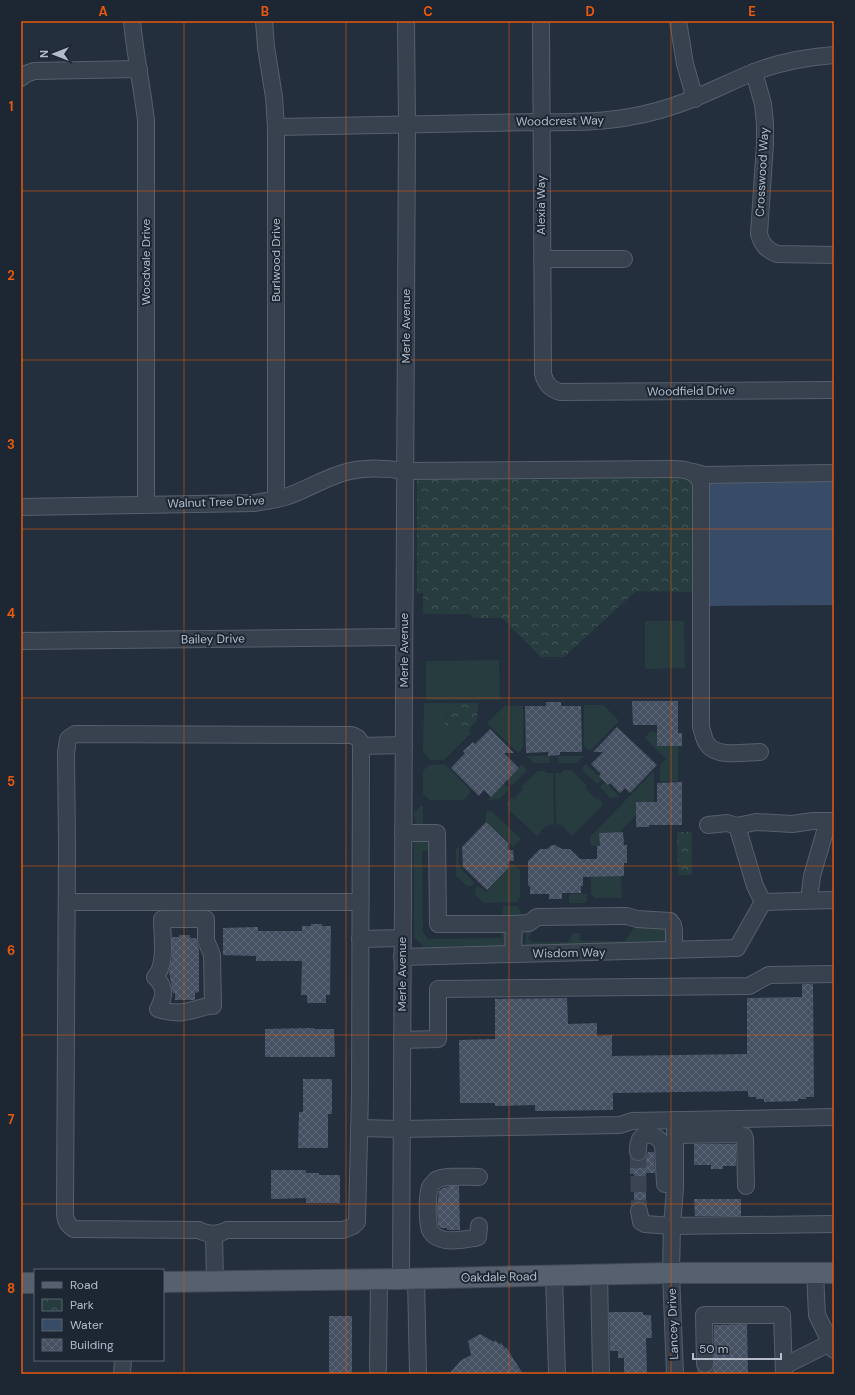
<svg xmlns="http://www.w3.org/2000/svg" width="855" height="1395" font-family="'DM Sans',sans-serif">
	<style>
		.grass { fill: #263c3f }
		.park { fill: url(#park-crowns) }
		.water { fill: #394c67 }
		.building { fill: url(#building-cross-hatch) }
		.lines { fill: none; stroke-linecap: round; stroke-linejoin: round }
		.minor-tunnel { stroke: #3a4453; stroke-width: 16; stroke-dasharray: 16 8; stroke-linecap: butt }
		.minor-casing { stroke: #565f6c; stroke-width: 18 }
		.major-casing { stroke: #414a57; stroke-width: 22 }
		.minor { stroke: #38414e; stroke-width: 16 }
		.major { stroke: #56606e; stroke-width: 20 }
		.grid { fill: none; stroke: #e8590c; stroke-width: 1; stroke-opacity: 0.55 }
		.labels { text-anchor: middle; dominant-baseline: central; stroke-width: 4; stroke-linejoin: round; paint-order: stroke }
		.street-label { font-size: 12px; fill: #b4bcc9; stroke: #1d2633 }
		.neatline { fill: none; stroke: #e8590c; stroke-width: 1.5 }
		.grid-label { font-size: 13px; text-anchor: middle; font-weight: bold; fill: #e8590c }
	</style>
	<defs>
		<pattern id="park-crowns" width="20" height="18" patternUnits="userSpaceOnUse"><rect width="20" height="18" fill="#263c3f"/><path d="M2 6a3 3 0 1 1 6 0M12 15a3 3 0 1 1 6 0" fill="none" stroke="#435659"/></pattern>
		<pattern id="building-cross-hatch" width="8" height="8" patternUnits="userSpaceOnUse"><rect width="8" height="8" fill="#455162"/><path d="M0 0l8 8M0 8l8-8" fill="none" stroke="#5d6877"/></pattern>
	</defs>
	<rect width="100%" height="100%" fill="#242f3e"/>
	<!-- grass -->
	<g class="grass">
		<polygon points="645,621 684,621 685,668 645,669"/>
		<polygon points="499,660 500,700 426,700 426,661"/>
		<polygon points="424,703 456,703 445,719 445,730 468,730 471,733 444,760 430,760 423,751"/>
		<polygon points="584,705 603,705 619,721 590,751 584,746"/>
		<polygon points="504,706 523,706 523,747 520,752 516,751 487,723"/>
		<polygon points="650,731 657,733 678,746 678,781 660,781 660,766 666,759 645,738"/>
		<polygon points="526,756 550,756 550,763 534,763"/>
		<polygon points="558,756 584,756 576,763 558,763"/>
		<polygon points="445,764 470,790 470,793 464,800 430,800 423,794 423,771 429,765"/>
		<polygon points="522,764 525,767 526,771 512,786 507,780"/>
		<polygon points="586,764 602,779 597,784 583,771 583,767"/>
		<polygon points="563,770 571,770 587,786 585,788 596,799 598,797 602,802 602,806 572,836 563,826 556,824 555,773 563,773"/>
		<polygon points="538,771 545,771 545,773 553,773 554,824 546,826 537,836 508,809 507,803 512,797 514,799 523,789 521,787"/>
		<polygon points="654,771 654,814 636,815 620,832 599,833 600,846 591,846 590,837"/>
		<polygon points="605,782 620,797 610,798 600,787"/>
		<polygon points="504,783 509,789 499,799 488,800"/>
		<polygon points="421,806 423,806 423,826 416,826 414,812"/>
		<polygon points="486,811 491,811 521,839 513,847 486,822"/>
		<polygon points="414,840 432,840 432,851 422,851 423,933 428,939 501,938 502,929 505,929 505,946 424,947 414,937"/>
		<polygon points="456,848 459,848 459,867 475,883 472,886 467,886 456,876"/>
		<polygon points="512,863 520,870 520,897 517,902 483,903 475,894 475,888 478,886 486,892"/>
		<polygon points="591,864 621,876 622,898 595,898 591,894"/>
		<polygon points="569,894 587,894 587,901 584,903 569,903"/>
		<polygon points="503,906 517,906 520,910 521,916 503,917"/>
		<polygon points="634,928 661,928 666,931 667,944 525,946 526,929 530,929 532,931 528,939 533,942 568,942 573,933 581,933 579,939 583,941 625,941"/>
	</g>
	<!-- park -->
	<g class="park">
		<polygon points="684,474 693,480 693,592 636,591 564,657 541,657 502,618 472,618 471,614 423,614 423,593 417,593 417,477"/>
		<polygon points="456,703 478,703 477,721 468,730 445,731 445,720"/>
		<polygon points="677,832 692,832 692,875 678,875"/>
	</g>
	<!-- water -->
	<polygon class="water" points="834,477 834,605 705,606 705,479"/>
	<!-- building -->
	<g class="building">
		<polygon points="632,701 678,701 678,733 682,733 682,746 657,746 657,725 633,725"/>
		<polygon points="546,702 561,702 561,706 581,706 582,752 560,752 560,755 548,756 548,752 526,753 525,706 546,706"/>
		<polygon points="617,727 657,765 630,793 625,788 620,793 610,783 608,785 599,776 601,774 591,764 603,752 593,752"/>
		<polygon points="490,729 514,753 504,753 519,768 491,797 484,790 479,796 451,768 465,753 463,751 473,742 475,744"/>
		<polygon points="682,782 682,825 649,825 649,827 636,827 636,802 657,802 657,783"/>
		<polygon points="486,822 508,843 508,850 513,850 514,861 509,861 508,868 487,890 463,867 462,847"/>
		<polygon points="623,832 624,845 627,845 627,863 624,863 624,876 583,877 583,886 581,886 581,893 562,893 562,899 549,899 549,894 530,894 530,886 528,886 528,861 540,849 547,849 552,845 555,845 562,849 570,849 580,859 597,859 597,846 600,846 599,833"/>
		<polygon points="311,924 322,924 322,926 331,926 330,995 326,995 326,1003 307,1003 307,995 301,995 302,961 256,961 256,956 223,955 223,928 258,927 258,931 302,931 302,926 311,926"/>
		<polygon points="179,935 190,935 190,938 196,938 199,949 199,992 195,993 195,1000 175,1000 175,993 173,993 169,972 172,958 172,937 179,937"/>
		<polygon points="802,984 813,984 814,1097 806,1097 806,1099 798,1099 798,1101 764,1102 764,1099 756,1099 756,1097 748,1097 748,1091 613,1093 613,1110 535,1111 535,1105 495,1106 495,1103 460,1103 459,1040 495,1039 495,999 567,998 568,1024 597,1023 597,1036 612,1035 612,1056 747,1054 747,998 802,997"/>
		<polygon points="314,1028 314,1029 334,1029 335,1057 265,1057 265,1029"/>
		<polygon points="303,1079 332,1079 332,1114 328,1114 328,1148 298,1148 299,1112 303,1112"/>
		<polygon points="694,1144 736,1144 736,1166 723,1166 723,1169 711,1169 711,1165 694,1165"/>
		<polygon points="648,1152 654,1152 655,1173 646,1173 646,1205 642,1202 634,1203 634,1174 630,1174 630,1157 634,1160 638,1161 642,1160 646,1157"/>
		<polygon points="271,1170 306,1170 306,1173 319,1173 319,1175 340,1175 340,1203 306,1203 306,1198 271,1199"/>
		<polygon points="451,1186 459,1186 460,1230 447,1230 447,1228 440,1228 438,1224 437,1208 439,1191 443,1188"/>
		<polygon points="694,1199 741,1199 741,1216 695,1216"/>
		<polygon points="609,1312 643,1312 643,1315 651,1315 652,1338 646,1338 647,1374 624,1374 624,1358 618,1358 618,1351 610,1351"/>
		<rect x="329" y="1316" width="23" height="58"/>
		<polygon points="747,1324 748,1374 698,1374 698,1370 701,1372 706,1373 710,1372 713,1368 714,1364 714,1325"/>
		<polygon points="480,1334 494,1342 495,1340 499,1344 501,1343 505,1348 506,1347 523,1374 449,1374 460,1361 471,1355 468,1341"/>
	</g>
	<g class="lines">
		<!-- minor-tunnel -->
		<g class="minor-tunnel">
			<polyline points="638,1152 639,1211"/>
			<polyline points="705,1364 705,1374"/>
		</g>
		<!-- minor casing -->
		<g class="minor-casing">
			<g id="minor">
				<path d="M132,21C135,54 142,87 146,120V505"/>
				<polyline points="264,21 266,47 274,97 276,127 276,499"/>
				<path d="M541,21L543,374C546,385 551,389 560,392L834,390"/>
				<polyline points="678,21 685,64 695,99"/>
				<path d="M754,72L763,104L765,124V144L759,234C762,245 767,250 777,254L834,255"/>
				<polyline points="21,78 26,74 34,71 139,69"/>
				<path d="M276,127L541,122C586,123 630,121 673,106C701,97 727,83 754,72C780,62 807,57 834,55"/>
				<polyline points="542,259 624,259"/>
				<polyline points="693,472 705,475 834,473"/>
				<path d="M21,507L255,503C265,501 275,500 285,497C307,490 327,476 350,471C368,467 387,468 405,471L673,469C686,469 697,471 701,484V727C703,733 704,741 708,745C718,758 746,752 760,752"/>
				<polyline points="21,641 404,637"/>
				<path d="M361,746L360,1093L357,1222L353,1226L343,1230H227C218,1235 208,1235 199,1230L74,1229C66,1224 65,1219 65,1210L67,846L66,753L68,739L75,734L351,735C358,737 360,739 361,746L404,745"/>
				<polyline points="737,826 756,822 792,824 813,821 834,821"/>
				<polyline points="403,833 437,833 438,924 514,924 513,954"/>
				<polyline points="809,900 812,876 828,821"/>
				<polyline points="67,902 360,902"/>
				<polyline points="763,902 834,900"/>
				<path d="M162,919H206V940L212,955L213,1006L211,1005C190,1011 180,1016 158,1009C165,996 166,987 155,977C167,965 162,935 162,919Z"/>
				<polyline points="514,924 529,923 537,917 620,916 627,916 637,919 670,921 673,925 674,930 674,950"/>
				<polyline points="360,939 402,938"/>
				<polyline points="402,957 737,948 763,902 755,886 737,826 727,823 708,825"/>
				<polyline points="402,1040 438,1039 438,989 749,986 769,975 834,974"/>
				<polyline points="359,1128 401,1129 620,1125 632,1121 834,1117"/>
				<polyline points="675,1135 737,1134 744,1136 745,1139 746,1186"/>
				<path d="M638,1152C638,1149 638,1145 639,1142C642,1130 659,1134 663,1146L665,1184"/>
				<path d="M479,1177C468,1177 444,1175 436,1180C434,1182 431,1185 430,1187C427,1195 427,1222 430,1230C431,1233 435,1237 439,1238C449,1243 464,1239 475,1238L478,1237L479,1226"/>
				<polyline points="639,1211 641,1222 645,1224 672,1226 834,1224"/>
				<polyline points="214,1234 215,1281"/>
				<polyline points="815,1273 817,1315 834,1350"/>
				<polyline points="599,1275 601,1374"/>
				<polyline points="554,1276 557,1374"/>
				<polyline points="401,1279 407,125 406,21"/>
				<polyline points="416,1279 418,1374"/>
				<polyline points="705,1364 704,1315 782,1315 784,1374"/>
				<polyline points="784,1366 830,1343"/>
				<polyline points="378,1369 379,1280"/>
				<polyline points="122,1374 123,1360"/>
				<polyline points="675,1374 671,1273 672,1226 675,1188 675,1120"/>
			</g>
		</g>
		<!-- major casing -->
		<g class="major-casing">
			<g id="major">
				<polyline points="163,1282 401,1279 671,1273 834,1273"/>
				<polyline points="21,1283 35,1283"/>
			</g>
		</g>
		<!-- minor -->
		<use href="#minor" class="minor"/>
		<!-- major -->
		<use href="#major" class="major"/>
	</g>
	<!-- grid -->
	<path class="grid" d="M184,21V1374M346,21V1374M509,21V1374M671,21V1374M21,191H834M21,360H834M21,529H834M21,698H834M21,866H834M21,1035H834M21,1204H834"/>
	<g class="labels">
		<!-- street labels -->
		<g class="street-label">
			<text transform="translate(560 121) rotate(-1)">Woodcrest Way</text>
			<text transform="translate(762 172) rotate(-87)">Crosswood Way</text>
			<text transform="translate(541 205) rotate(-90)">Alexia Way</text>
			<text transform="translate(276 260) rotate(-90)">Burlwood Drive</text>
			<text transform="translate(146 262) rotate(-90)">Woodvale Drive</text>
			<text transform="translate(406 326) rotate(-90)">Merle Avenue</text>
			<text transform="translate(691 391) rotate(-1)">Woodfield Drive</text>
			<text transform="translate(216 502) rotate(-2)">Walnut Tree Drive</text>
			<text transform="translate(213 639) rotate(-1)">Bailey Drive</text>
			<text transform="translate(404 650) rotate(-90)">Merle Avenue</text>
			<text transform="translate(569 953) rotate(-1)">Wisdom Way</text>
			<text transform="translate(402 974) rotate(-90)">Merle Avenue</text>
			<text transform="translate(499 1277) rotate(-1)">Oakdale Road</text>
			<text transform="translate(673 1324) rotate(-92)">Lancey Drive</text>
		</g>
	</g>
	<!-- border -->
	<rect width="855" height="1395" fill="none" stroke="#1d2633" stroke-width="44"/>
	<!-- legend -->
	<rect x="34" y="1269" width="130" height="92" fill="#1d2633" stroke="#59626f"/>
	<rect x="42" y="1282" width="20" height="6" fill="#56606e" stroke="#59626f"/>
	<text x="70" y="1289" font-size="12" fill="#b4bcc9">Road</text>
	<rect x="42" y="1299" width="20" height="12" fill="url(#park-crowns)" stroke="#59626f"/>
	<text x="70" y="1309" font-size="12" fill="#b4bcc9">Park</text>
	<rect x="42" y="1319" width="20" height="12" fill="#394c67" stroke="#59626f"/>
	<text x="70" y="1329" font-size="12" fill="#b4bcc9">Water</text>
	<rect x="42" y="1339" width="20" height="12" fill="url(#building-cross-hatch)" stroke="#59626f"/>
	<text x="70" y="1349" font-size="12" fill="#b4bcc9">Building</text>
	<!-- north arrow -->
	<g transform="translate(54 54) rotate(270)" stroke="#1d2633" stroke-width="3" paint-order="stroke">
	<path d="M0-3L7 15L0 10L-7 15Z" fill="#b4bcc9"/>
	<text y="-6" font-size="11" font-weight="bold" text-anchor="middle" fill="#b4bcc9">N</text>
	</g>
	<!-- scale -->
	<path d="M693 1353v6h88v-6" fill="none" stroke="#b4bcc9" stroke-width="2"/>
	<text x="699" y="1353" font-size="12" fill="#b4bcc9" stroke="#1d2633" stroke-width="3" paint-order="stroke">50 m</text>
	<rect x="22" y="22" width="811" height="1351" class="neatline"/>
	<g class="grid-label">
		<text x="103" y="16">A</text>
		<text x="265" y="16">B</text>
		<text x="428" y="16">C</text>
		<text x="590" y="16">D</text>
		<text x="752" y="16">E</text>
		<text x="11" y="111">1</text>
		<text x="11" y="280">2</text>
		<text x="11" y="449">3</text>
		<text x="11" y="618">4</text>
		<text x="11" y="786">5</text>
		<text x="11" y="955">6</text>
		<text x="11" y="1124">7</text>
		<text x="11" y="1293">8</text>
	</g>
</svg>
